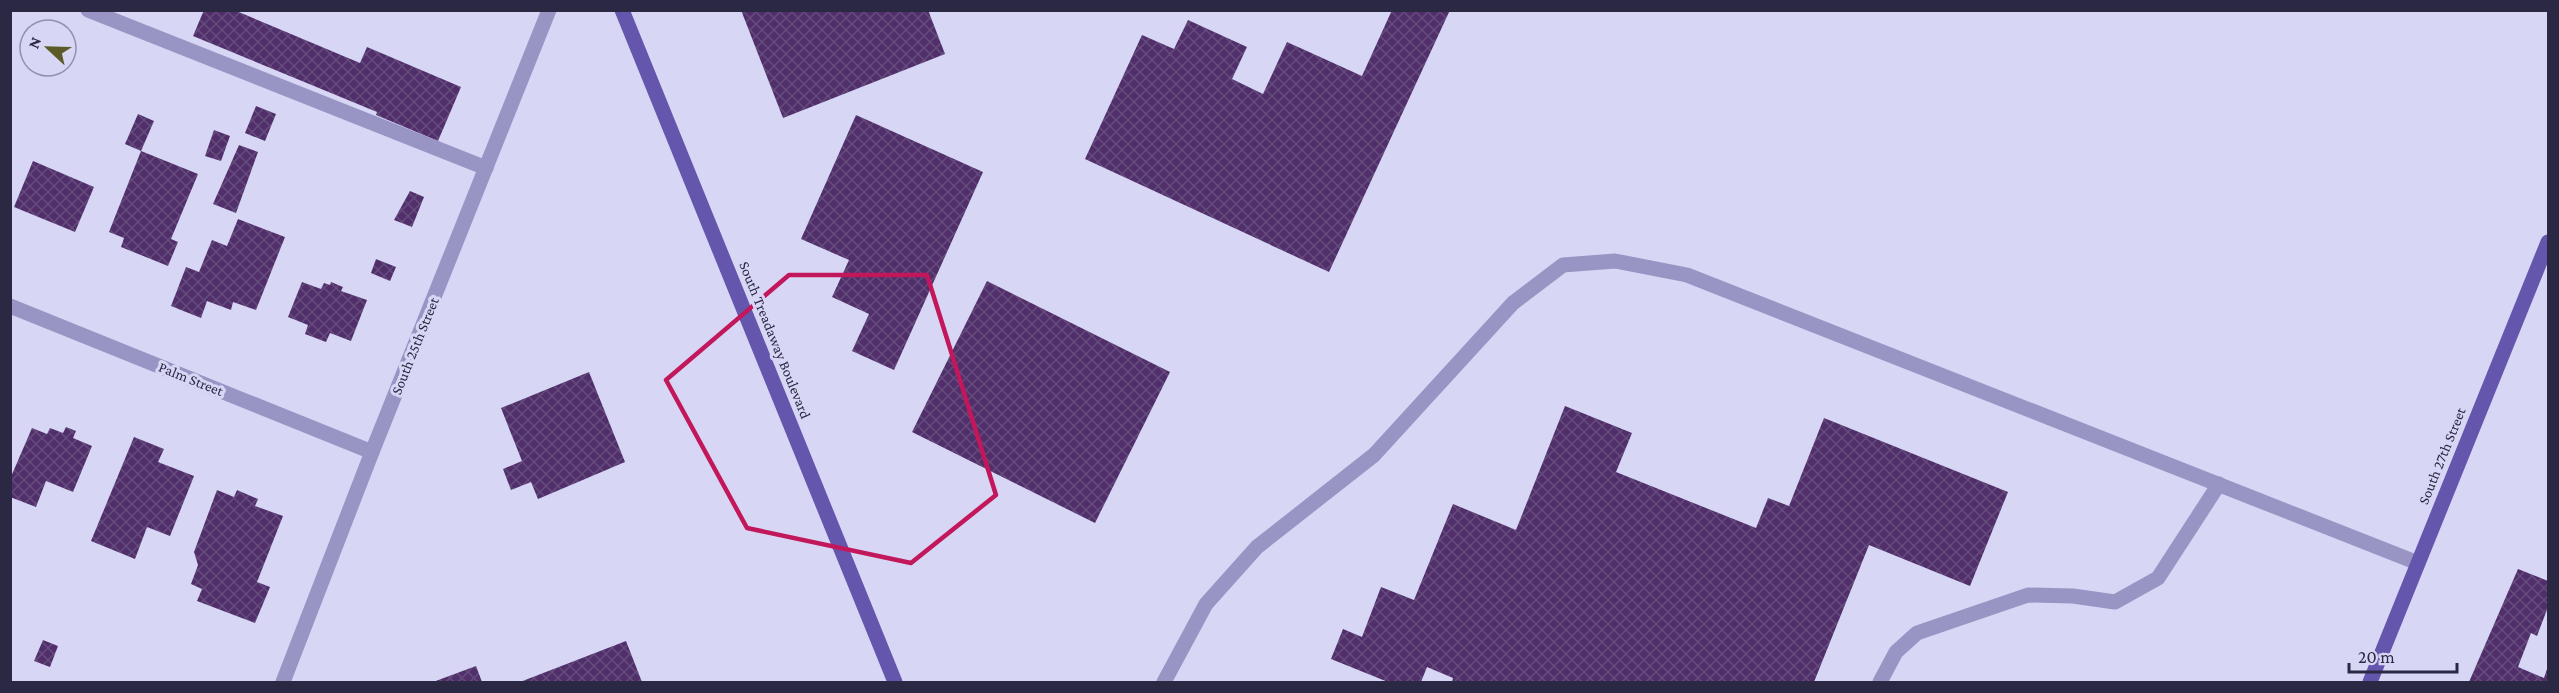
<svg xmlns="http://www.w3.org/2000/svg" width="2559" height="693" font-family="'Crimson Pro',serif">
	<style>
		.building { fill: url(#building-cross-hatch) }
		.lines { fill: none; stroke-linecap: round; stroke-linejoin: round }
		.minor { stroke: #9894c4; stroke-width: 15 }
		.major { stroke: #6456ac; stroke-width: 15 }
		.marked { fill: none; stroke: #c2185b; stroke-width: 4.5; stroke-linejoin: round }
		.labels { text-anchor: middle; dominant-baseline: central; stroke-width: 6; stroke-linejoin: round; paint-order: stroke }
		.street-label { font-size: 15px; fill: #2b2844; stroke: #d7d6f4 }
	</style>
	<defs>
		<pattern id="building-cross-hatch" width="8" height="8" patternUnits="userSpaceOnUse" patternTransform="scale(1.5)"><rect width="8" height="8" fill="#502f6a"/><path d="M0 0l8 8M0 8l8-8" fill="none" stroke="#664c7d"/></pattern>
	</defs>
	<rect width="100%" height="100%" fill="#d7d6f4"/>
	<!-- building -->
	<g class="building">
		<polygon points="204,10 234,10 360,63 367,47 461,87 438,141 376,115 377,112 193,36"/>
		<polygon points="741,10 928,10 945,54 783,118"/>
		<polygon points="1392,10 1450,10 1329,272 1085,159 1142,35 1174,49 1188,20 1247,47 1232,79 1263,94 1287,42 1362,76"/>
		<polygon points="256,106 276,114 265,141 245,133"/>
		<polygon points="138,114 154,121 141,151 125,144"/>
		<polygon points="856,115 983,172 894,370 852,351 869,314 832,297 849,260 801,239"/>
		<polygon points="214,130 230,136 221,161 205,156"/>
		<polygon points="239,145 258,152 236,213 213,204"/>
		<polygon points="141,151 198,174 171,239 178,242 168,266 121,247 124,238 109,232"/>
		<polygon points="33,161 94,187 75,232 14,207"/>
		<polygon points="410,191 424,197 412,227 394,220"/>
		<polygon points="238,219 285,237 256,310 233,302 231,310 207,301 201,318 171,306 186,267 199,272 212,240 227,246"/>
		<polygon points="376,259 396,267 390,281 371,273"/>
		<polygon points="987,281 1170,372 1095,523 912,432"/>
		<polygon points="302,282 321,289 324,283 330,285 331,282 343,287 341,291 367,300 351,341 330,333 326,342 305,334 308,325 288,317"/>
		<polygon points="589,372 625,462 538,499 531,482 511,490 503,469 522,461 501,408"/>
		<polygon points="1565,406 1632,433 1616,472 1756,528 1768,498 1789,506 1824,418 2008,492 1970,586 1869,545 1814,682 1452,682 1453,678 1427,667 1421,682 1388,682 1331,659 1343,629 1362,637 1381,587 1414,600 1453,504 1516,530"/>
		<polygon points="66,427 76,431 73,438 92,446 73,492 46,481 36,507 10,497 10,479 32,428 47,434 50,428 63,433"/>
		<polygon points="134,437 164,449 158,462 194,476 170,536 147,527 135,559 91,541"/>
		<polygon points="217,490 234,497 237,490 258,499 255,506 283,516 257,582 270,587 255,623 197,601 202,589 191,584 198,565 194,552"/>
		<polygon points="2518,569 2548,581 2548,607 2537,636 2531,633 2518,667 2544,678 2548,666 2548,682 2469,682"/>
		<polygon points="43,640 58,646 50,667 34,661"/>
		<polygon points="626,641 642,682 520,682"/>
		<polygon points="476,666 482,682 433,682"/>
	</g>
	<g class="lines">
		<!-- minor -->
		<g class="minor">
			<polyline points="88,10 486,168"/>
			<polyline points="10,306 372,452"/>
			<polyline points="283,682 372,452 549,10"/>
			<polyline points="1164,682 1206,604 1257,547 1374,455 1513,303 1563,265 1615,261 1687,275 2418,563"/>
			<polyline points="1880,682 1896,652 1917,633 2028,595 2073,596 2115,602 2158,578 2219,484"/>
		</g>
		<!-- major -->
		<g class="major">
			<polyline points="622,10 895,682"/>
			<polyline points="2370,682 2548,242"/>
		</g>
	</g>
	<!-- marked area -->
	<path class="marked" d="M789,275H927L996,495L911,563L747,528L666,380Z"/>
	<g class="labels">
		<!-- street labels -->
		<g class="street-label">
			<text transform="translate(775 340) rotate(68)">South Treadaway Boulevard</text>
			<text transform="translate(415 346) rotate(-68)">South 25th Street</text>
			<text transform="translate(191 379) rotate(22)">Palm Street</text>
			<text transform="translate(2442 456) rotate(-68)">South 27th Street</text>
		</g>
	</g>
	<!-- border -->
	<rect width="2559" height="693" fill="none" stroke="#2b2844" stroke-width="24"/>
	<!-- north arrow -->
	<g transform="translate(48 48) rotate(292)"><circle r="28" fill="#d7d6f4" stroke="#9290ae" stroke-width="1.5"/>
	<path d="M0-4.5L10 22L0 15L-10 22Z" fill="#5b5b27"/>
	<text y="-9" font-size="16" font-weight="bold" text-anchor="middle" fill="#2b2844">N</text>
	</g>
	<!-- scale -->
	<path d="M2349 663v9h108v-9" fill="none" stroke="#2b2844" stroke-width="3"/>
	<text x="2358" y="663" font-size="18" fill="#2b2844" stroke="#d7d6f4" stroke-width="4.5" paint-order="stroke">20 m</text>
</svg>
